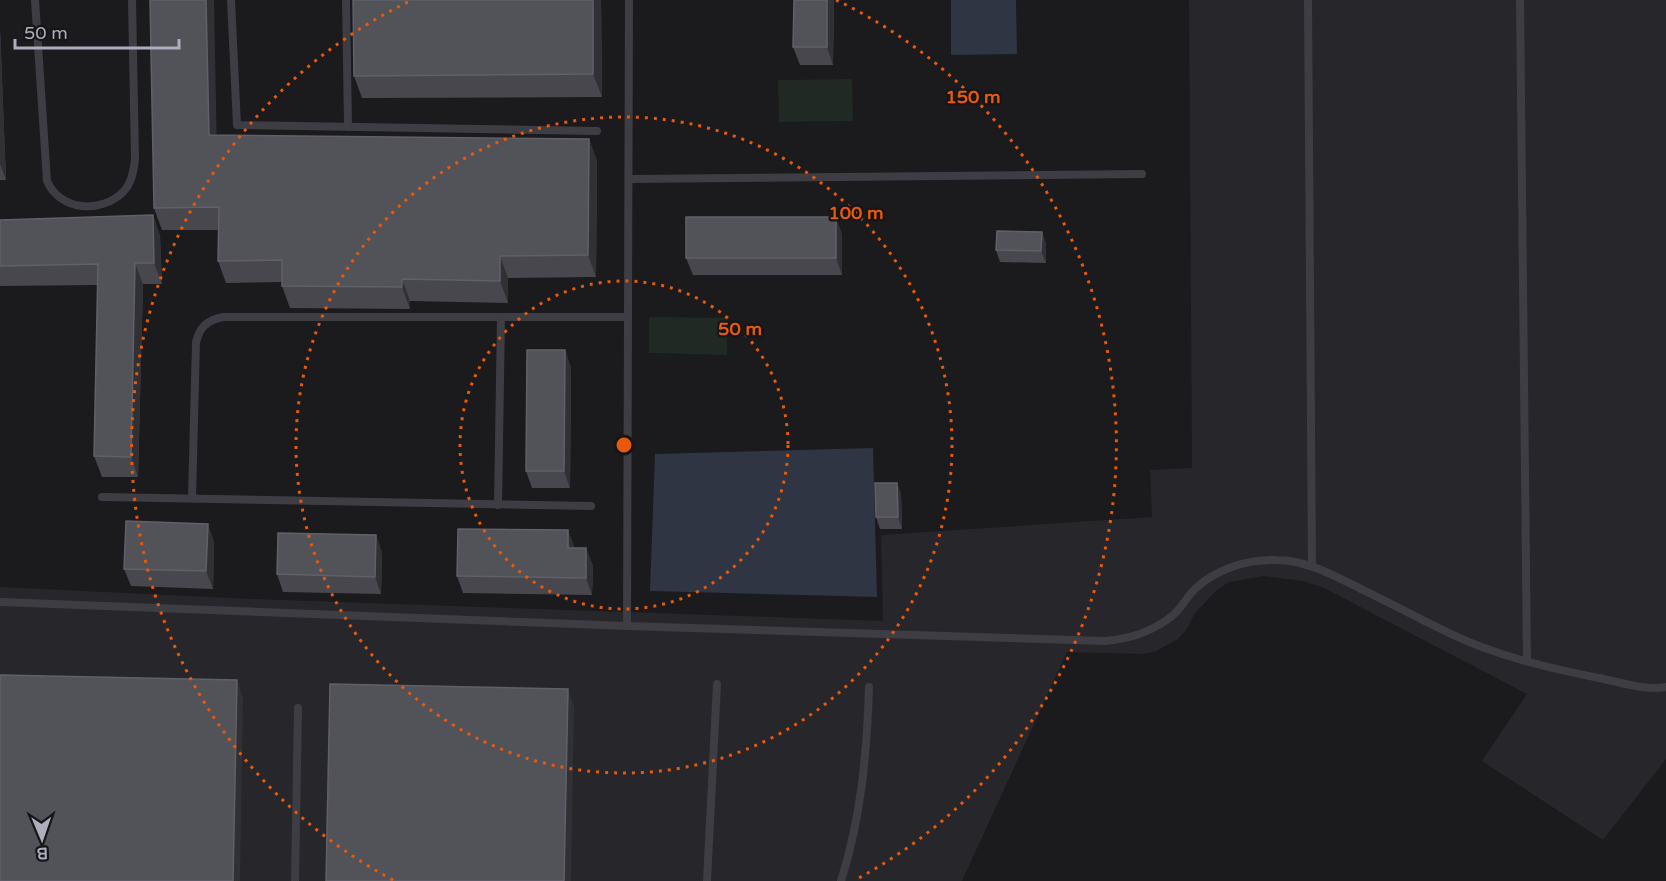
<svg xmlns="http://www.w3.org/2000/svg" width="1666" height="881" font-family="'Varela Round',sans-serif">
	<style>
		.built { fill: #27262a }
		.green { fill: #202923 }
		.water { fill: #2f3542 }
		.lines { fill: none; stroke-linecap: round; stroke-linejoin: round }
		.lane { stroke: #3e3d44; stroke-width: 8 }
		.wall { fill: #48474d }
		.shaded-wall { fill: #313035 }
		.building { fill: #525259; stroke: #606069; stroke-width: 1.5 }
		.ring { fill: none; stroke: #e8590c; stroke-width: 3; stroke-dasharray: 3 6 }
		.centre { fill: #e8590c; stroke: #161518; stroke-width: 3 }
		.ring-label { font-size: 18px; text-anchor: middle; font-weight: bold; fill: #e8590c; stroke: #161518; stroke-width: 4.5; stroke-linejoin: round; paint-order: stroke }
	</style>
	<rect width="100%" height="100%" fill="#1b1a1d"/>
	<!-- built -->
	<polygon class="built" points="1189,0 1666,0 1666,759 1603,840 1482,761 1527,694 1322,587 1303,581 1264,576 1229,582 1217,590 1195,613 1187,629 1178,639 1156,651 1143,654 1067,652 962,881 0,881 0,587 252,599 883,621 881,535 1152,517 1150,470 1192,468"/>
	<!-- green -->
	<g class="green">
		<polygon points="852,79 853,121 779,122 778,80"/>
		<polygon points="649,317 727,318 727,355 649,353"/>
	</g>
	<!-- water -->
	<g class="water">
		<polygon points="951,0 1016,0 1017,54 951,55"/>
		<polygon points="873,448 877,597 650,591 655,454"/>
	</g>
	<g class="lines">
		<!-- lane -->
		<g class="lane">
			<path d="M35,0L47,181C60,211 101,214 123,192C132,183 134,170 135,158L132,0"/>
			<polyline points="231,0 237,125 597,131"/>
			<polyline points="346,0 348,127"/>
			<polyline points="1308,0 1312,566"/>
			<polyline points="1520,0 1527,661"/>
			<polyline points="629,179 1142,174"/>
			<polyline points="102,497 591,506"/>
			<path d="M192,498L196,342C200,327 207,320 223,317H628"/>
			<polyline points="498,505 501,317"/>
			<path d="M0,602L627,626L1105,641C1130,639 1152,632 1172,616C1182,608 1187,596 1196,588C1217,569 1247,559 1276,560C1308,560 1337,577 1365,591C1394,605 1422,620 1451,634C1497,656 1549,668 1599,678C1620,682 1645,691 1666,687"/>
			<polyline points="627,626 629,0"/>
			<polyline points="295,881 298,708"/>
			<polyline points="707,881 717,684"/>
			<path d="M841,881C861,818 867,753 869,687"/>
		</g>
	</g>
	<!-- wall -->
	<g class="wall">
		<polygon points="601,0 602,97 362,98 354,76"/>
		<polygon points="794,0 834,0 833,65 800,65 793,47"/>
		<polygon points="0,29 6,180 0,180"/>
		<polygon points="217,135 589,139 597,161 596,277 508,278 508,303 410,301 410,309 290,308 282,286 282,282 226,283 218,261 218,230 162,230 154,208"/>
		<polygon points="153,215 160,236 162,284 143,284 138,477 102,477 94,456 98,285 0,286 0,220"/>
		<polygon points="1042,232 1046,244 1046,263 1000,262 996,250"/>
		<polygon points="842,234 842,275 693,275 686,258"/>
		<polygon points="565,350 571,368 570,488 532,488 526,471"/>
		<polygon points="897,483 901,494 902,529 880,529 876,517"/>
		<polygon points="376,535 382,553 381,594 283,592 277,574"/>
		<polygon points="214,541 213,589 131,586 124,569"/>
		<polygon points="575,548 586,548 593,566 592,595 463,593 457,576"/>
	</g>
	<!-- shaded-wall -->
	<g class="shaded-wall">
		<polygon points="206,0 214,0 217,157 209,135"/>
		<polygon points="593,0 601,0 602,97 593,74"/>
		<polygon points="827,0 834,0 833,65 827,47"/>
		<polygon points="0,29 6,180 0,164"/>
		<polygon points="589,139 597,161 596,277 588,255"/>
		<polygon points="153,215 160,236 162,284 154,263"/>
		<polygon points="836,217 842,234 842,275 836,258"/>
		<polygon points="1042,232 1046,244 1046,263 1041,251"/>
		<polygon points="500,256 508,278 508,303 500,281"/>
		<polygon points="135,263 143,284 138,477 131,457"/>
		<polygon points="402,279 410,301 410,309 402,287"/>
		<polygon points="565,350 571,368 570,488 564,471"/>
		<polygon points="897,483 901,494 902,529 898,517"/>
		<polygon points="208,524 214,541 213,589 206,571"/>
		<polygon points="568,530 575,548 568,548"/>
		<polygon points="376,535 382,553 381,594 375,577"/>
		<polygon points="586,548 593,566 592,595 586,578"/>
		<polygon points="237,680 243,697 240,881 233,881"/>
		<polygon points="568,689 574,706 571,881 564,881"/>
	</g>
	<!-- building -->
	<g class="building">
		<polygon points="150,0 206,0 209,135 589,139 588,255 500,256 500,281 402,279 402,287 282,286 282,260 218,261 219,207 154,208"/>
		<polygon points="353,0 593,0 593,74 354,76"/>
		<polygon points="794,0 827,0 827,47 793,47"/>
		<polygon points="153,215 154,263 135,263 131,457 94,456 98,264 0,266 0,220"/>
		<rect x="686" y="217" width="150" height="41"/>
		<polygon points="997,231 1042,232 1041,251 996,250"/>
		<polygon points="527,350 565,350 564,471 526,471"/>
		<polygon points="875,483 897,483 898,517 876,517"/>
		<polygon points="126,521 208,524 206,571 124,569"/>
		<polygon points="458,529 568,530 568,548 586,548 586,578 457,576"/>
		<polygon points="278,533 376,535 375,577 277,574"/>
		<polygon points="0,675 237,680 233,881 0,881"/>
		<polygon points="330,684 568,689 564,881 326,881"/>
	</g>
	<!-- distance rings -->
	<g class="ring">
		<circle cx="624" cy="445" r="164"/>
		<circle cx="624" cy="445" r="328"/>
		<path d="M393 880A493 493 0 0 1 412 0M836 0A493 493 0 0 1 855 880"/>
	</g>
	<circle cx="624" cy="445" r="9" class="centre"/>
	<g class="ring-label">
		<text x="973" y="103">150 m</text>
		<text x="856" y="219">100 m</text>
		<text x="740" y="335">50 m</text>
	</g>
	<!-- north arrow -->
	<g transform="translate(42 839) rotate(178)" stroke="#161518" stroke-width="4.5" paint-order="stroke">
	<path d="M0-4.5L10 22L0 15L-10 22Z" fill="#acadbd"/>
	<text y="-9" font-size="16" font-weight="bold" text-anchor="middle" fill="#acadbd">B</text>
	</g>
	<!-- scale -->
	<path d="M15 39v9h164v-9" fill="none" stroke="#acadbd" stroke-width="3"/>
	<text x="24" y="39" font-size="18" fill="#acadbd" stroke="#161518" stroke-width="4.5" paint-order="stroke">50 m</text>
</svg>
